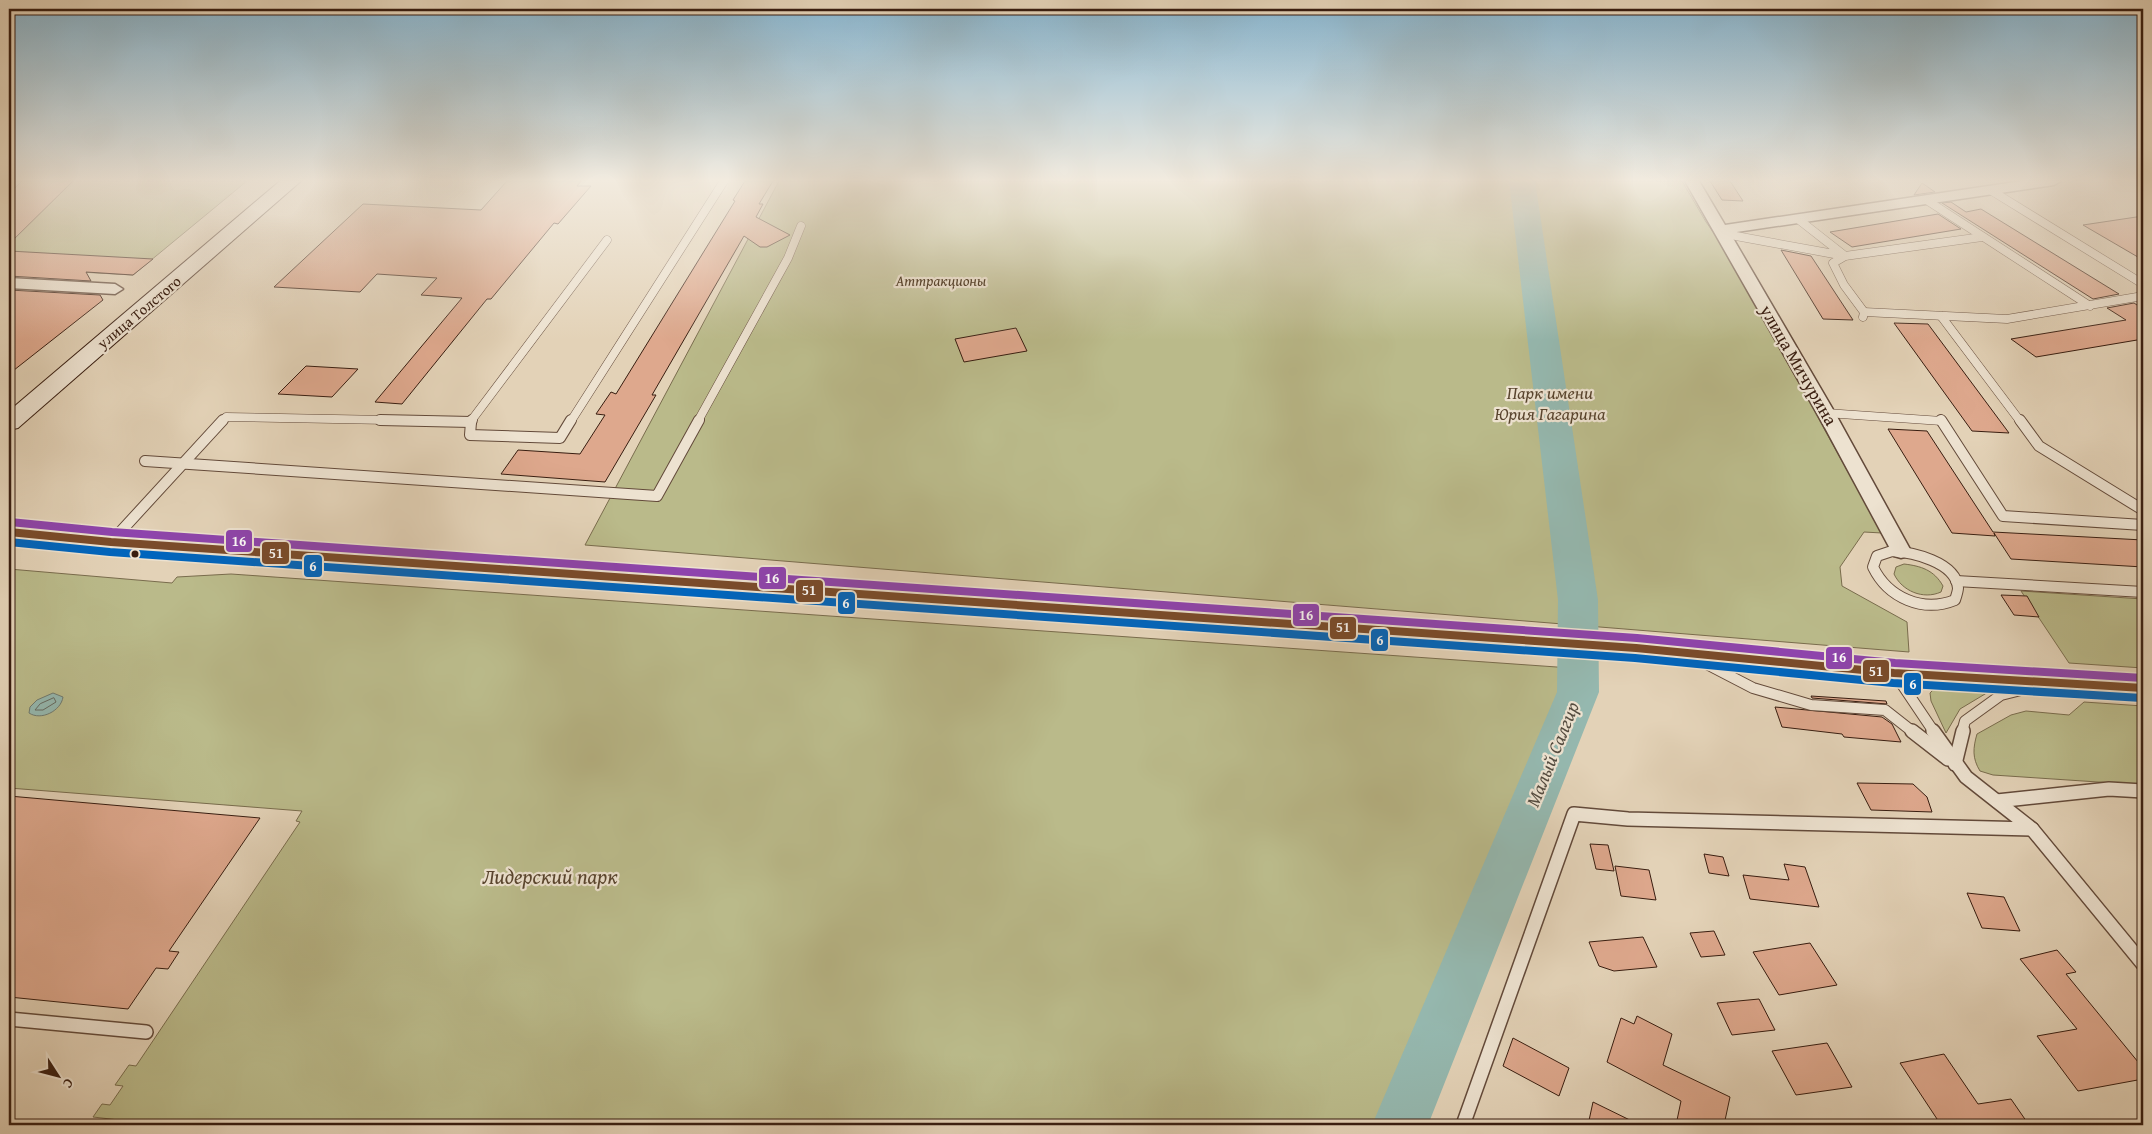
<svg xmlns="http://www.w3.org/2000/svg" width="2152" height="1134" font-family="'Gentium Book Plus',serif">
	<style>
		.green { fill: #baba8a; stroke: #796c4d }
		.water { fill: #95b8af; stroke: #707a6f }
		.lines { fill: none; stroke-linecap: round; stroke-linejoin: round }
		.shore { stroke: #666a60; stroke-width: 1 }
		.river { fill: #95b8af; fill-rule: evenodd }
		.building { fill: #dea88d; stroke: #381d10 }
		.lane-far2-casing { stroke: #634a3a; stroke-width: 9 }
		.lane-far1-casing { stroke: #634a3a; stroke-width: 12 }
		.lane-casing { stroke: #634a3a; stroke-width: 16 }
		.street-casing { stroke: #634a3a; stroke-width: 3 }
		.secondary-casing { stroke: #381d10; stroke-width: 2 }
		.primary-casing { stroke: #381d10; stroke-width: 2 }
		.lane-far2 { stroke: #ede2d0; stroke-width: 8 }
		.lane-far1 { stroke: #ede2d0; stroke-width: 10 }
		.lane { stroke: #ede2d0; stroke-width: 13 }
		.street { fill: #ede2d0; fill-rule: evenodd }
		.secondary { fill: #ede2d0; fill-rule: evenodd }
		.primary { fill: #e2b97c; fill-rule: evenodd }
		.bus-1-casing { stroke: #ede2d0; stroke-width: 11 }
		.bus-2-casing { stroke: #ede2d0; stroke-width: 11 }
		.bus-3-casing { stroke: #ede2d0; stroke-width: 11 }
		.bus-1 { stroke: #7a4b2a; stroke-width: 8 }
		.bus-2 { stroke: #0065bd; stroke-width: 8 }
		.bus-3 { stroke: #8e44ad; stroke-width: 8 }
		.bus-dot { fill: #381d10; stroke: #ede2d0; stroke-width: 2 }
		.labels { text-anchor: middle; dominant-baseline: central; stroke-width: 4.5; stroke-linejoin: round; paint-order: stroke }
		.far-park-label { font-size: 15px; font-style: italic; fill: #58442e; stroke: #ede2d0 }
		.far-street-label { font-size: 15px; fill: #381d10; stroke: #ede2d0 }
		.street-label { font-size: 18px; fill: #381d10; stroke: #ede2d0 }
		.park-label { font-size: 18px; font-style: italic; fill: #58442e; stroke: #ede2d0 }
		.water-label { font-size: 19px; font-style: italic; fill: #544c40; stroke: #ede2d0 }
		.near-park-label { font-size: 21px; font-style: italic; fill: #58442e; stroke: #ede2d0 }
		.line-badge { stroke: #ede2d0; stroke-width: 2 }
		.badge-label { font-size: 14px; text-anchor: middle; font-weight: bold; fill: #fff }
	</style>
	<rect width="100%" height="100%" fill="#e3d2b7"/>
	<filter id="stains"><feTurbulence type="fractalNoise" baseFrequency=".004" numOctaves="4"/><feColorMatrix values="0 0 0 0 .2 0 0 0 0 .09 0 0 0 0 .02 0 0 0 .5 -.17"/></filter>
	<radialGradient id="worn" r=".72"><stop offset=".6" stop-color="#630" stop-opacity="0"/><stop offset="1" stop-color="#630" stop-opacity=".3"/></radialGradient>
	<!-- green -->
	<g class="green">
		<polygon points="9,181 247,181 133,275 9,268"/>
		<polygon points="779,181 1682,181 1706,222 1721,243 1882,533 1864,532 1840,567 1842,586 1907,622 1909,652 585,545"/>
		<path d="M1904,564C1921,566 1934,570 1943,586L1941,592C1923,600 1902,591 1894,574L1896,567Z"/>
		<polygon points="9,569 172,583 177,577 231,574 1571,668 1576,688 1539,771 1391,1125 162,1125 93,1117 102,1104 110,1105 123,1086 115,1085 129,1065 136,1066 300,822 296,821 302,811 9,788"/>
		<polygon points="2021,591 2143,599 2143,668 2069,663"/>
		<polygon points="1936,687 1991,687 1990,691 1960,709 1946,733 1931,701 1930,693"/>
		<path d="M2084,702L2143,706V785L1993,775L1980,771C1972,758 1973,748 1977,734L2011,715L2026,711L2069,715Z"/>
	</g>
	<!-- water -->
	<path class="water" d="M53,693L63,697C61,711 41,721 29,713L30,707L37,700Z"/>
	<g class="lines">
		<!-- shore -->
		<polygon class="shore" points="54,698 56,702 43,710 35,710 40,704"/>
		<!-- river -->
		<polygon class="river" points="1509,181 1535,181 1598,600 1599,692 1428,1125 1372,1125 1557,692 1558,600"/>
	</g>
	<!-- building -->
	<g class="building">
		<polygon points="22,181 73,181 9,244 9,194"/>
		<polygon points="507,181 581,181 577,186 591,186 558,224 554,223 491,299 487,299 402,404 375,402 462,298 421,295 437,278 377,274 360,292 274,287 363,204 481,210"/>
		<polygon points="745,181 773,181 759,204 763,204 756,217 790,235 767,247 760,247 744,236 652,395 656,395 605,482 501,474 518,450 580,454 605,415 596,414 611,392 616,394 735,201 733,200"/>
		<polygon points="1710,181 1730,181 1743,201 1722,200"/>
		<polygon points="1922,183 1935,192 1914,195"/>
		<polygon points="1951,202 1966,212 1981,209 2119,294 2093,299 1942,203"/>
		<polygon points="1938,214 1961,229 1852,247 1830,232"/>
		<polygon points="2143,216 2143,260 2083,225"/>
		<polygon points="1781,250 1811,256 1853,320 1823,319"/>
		<polygon points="9,251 153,259 133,275 86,272 91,281 9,276"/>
		<polygon points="9,290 100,295 103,300 9,374"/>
		<polygon points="2134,303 2143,309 2143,339 2036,357 2011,339 2126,320 2107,308"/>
		<polygon points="1894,323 1928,324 2009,433 1972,431"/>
		<polygon points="1016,328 1027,351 964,362 955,339"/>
		<polygon points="306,366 358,369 332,397 278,394"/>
		<polygon points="1888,429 1927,431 1993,532 2143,540 2143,567 2011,559 1994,533 1995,536 1952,533"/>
		<polygon points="2001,595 2027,596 2039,617 2014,615"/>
		<polygon points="1811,696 1886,701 1887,704 1812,698"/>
		<polygon points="1775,707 1882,717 1892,724 1901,742 1844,737 1842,734 1782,727"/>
		<polygon points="1857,783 1913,784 1927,797 1932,812 1871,810"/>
		<polygon points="9,796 77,802 260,818 169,951 179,952 168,969 156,968 128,1009 9,997"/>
		<polygon points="1590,844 1608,845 1614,871 1596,869"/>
		<polygon points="1704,854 1723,857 1729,876 1709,873"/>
		<polygon points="1784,864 1805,867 1819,907 1750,899 1743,875 1789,880"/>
		<polygon points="1615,866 1649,870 1656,900 1621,896"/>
		<polygon points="1967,893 2004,897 2020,931 1982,928"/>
		<polygon points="1714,931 1725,955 1701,957 1690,933"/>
		<polygon points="1643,937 1657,967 1614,971 1599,966 1589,942"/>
		<polygon points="1810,943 1837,985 1779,995 1753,952"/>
		<polygon points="2057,950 2076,972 2066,974 2143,1068 2143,1079 2078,1091 2037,1036 2077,1029 2020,959"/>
		<polygon points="1759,999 1775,1030 1732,1035 1717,1003"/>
		<polygon points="1637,1016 1672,1034 1663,1065 1730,1097 1724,1125 1676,1125 1681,1101 1607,1062 1621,1018 1634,1024"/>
		<polygon points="1513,1038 1569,1068 1559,1096 1503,1066"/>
		<polygon points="1827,1043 1852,1087 1796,1095 1772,1051"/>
		<polygon points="1944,1054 1978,1104 2011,1099 2029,1125 1941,1125 1900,1063"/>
		<polygon points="1593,1102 1640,1125 1588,1125"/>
	</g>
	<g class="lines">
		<!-- lane-far2 casing -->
		<g class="lane-far2-casing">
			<g id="lane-far2">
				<polyline points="1992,191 2143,284"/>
				<polyline points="1928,201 2090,306"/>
				<polyline points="1721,230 1736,236 1845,256 1798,219"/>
				<polyline points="1864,312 2007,319 2143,296"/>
				<polyline points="1941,316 2020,421"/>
				<polyline points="1863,317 1864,312 1844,285 1833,263 1845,256 1982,237"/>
				<polyline points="1826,413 1942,421"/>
				<polyline points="222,421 226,417 441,421"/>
				<polyline points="471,421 607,240"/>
				<polyline points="571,421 724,181"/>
				<polyline points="698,421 788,258 801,226"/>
			</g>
		</g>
		<!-- lane-far1 casing -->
		<g class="lane-far1-casing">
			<g id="lane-far1">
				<polyline points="380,420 471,422 472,420"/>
				<polyline points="1941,420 2003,516 2143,525"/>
				<polyline points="2020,420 2039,446 2143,510"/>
				<polyline points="471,422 470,435 560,438 571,420"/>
				<polyline points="145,461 657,496 699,420"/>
				<polyline points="111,542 223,420"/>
				<path d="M1892,551C1912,552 1956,562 1958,588C1958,591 1956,597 1955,600C1923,613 1888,598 1873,567L1877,556Z"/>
				<polyline points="1956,581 2143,592"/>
				<polyline points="1699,660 1753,688 1811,705 1885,710 1913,732"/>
				<polyline points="1895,674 1934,732"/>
				<polyline points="1962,732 1965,721 2001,695 2025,689"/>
			</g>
		</g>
		<!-- lane casing -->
		<g class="lane-casing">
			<g id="lane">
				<polyline points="1912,731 1948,759"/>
				<polyline points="1933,731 1966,777 2032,829 2143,964"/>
				<polyline points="1955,764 1963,731"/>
				<polyline points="1997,801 2109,789 2143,791"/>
				<polyline points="9,1019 146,1032"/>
				<polyline points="1463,1125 1574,814 1628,819 2032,829"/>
			</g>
		</g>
		<!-- street casing -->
		<g class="street-casing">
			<g id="street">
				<polygon points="1685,181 1699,181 1725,225 2022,181 2061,181 2054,185 1730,233 1835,413 1911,551 1908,556 1901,558 1894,556 1817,413"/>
				<polygon points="9,278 115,284 123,289 115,294 9,288"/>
			</g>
		</g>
		<!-- secondary casing -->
		<g class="secondary-casing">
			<polygon id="secondary" points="280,181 301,181 18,428 9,430 9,411"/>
		</g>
		<!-- primary casing -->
		<g class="primary-casing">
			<polygon id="primary" points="9,523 111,533 1636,637 1894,661 2143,676 2143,700 1894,685 1636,659 111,551 9,541"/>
		</g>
		<!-- lane-far2 -->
		<use href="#lane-far2" class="lane-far2"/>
		<!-- lane-far1 -->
		<use href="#lane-far1" class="lane-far1"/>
		<!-- lane -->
		<use href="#lane" class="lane"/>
		<!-- street -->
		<use href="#street" class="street"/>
		<!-- secondary -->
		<use href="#secondary" class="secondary"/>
		<!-- primary -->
		<use href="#primary" class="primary"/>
		<!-- bus-1 casing -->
		<g class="bus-1-casing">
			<polyline id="bus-1" points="9,532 111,542 1636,648 1894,673 2143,688"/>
		</g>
		<!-- bus-2 casing -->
		<g class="bus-2-casing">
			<polyline id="bus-2" points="9,542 110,552 1635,658 1893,683 2142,698"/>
		</g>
		<!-- bus-3 casing -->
		<g class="bus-3-casing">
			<polyline id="bus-3" points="10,522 112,532 1637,638 1895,663 2143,678"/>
		</g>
		<!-- bus-1 -->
		<use href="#bus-1" class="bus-1"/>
		<!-- bus-2 -->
		<use href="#bus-2" class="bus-2"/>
		<!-- bus-3 -->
		<use href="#bus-3" class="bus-3"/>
	</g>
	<!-- sky -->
	<linearGradient id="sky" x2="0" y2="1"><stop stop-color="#87b6d1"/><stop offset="0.53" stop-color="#f2ebdf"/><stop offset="1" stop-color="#f2ebdf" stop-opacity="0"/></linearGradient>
	<rect width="2152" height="340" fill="url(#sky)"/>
	<!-- markers -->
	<circle class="bus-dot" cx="135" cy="554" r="4.5"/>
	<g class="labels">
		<!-- far-park labels -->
		<g class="far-park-label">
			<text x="941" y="280">Аттракционы</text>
		</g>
		<!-- far-street labels -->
		<g class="far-street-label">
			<text transform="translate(139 312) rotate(-40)">улица Толстого</text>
		</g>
		<!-- street labels -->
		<g class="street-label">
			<text transform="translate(1799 365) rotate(60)">улица Мичурина</text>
		</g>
		<!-- park labels -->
		<g class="park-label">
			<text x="1550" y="392">Парк имени<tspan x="1550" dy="21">Юрия Гагарина</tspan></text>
		</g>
		<!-- water labels -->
		<g class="water-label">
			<text transform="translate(1552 754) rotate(-68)">Малый Салгир</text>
		</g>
		<!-- near-park labels -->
		<g class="near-park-label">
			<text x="550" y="876">Лидерский парк</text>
		</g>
	</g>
	<g class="line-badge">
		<rect x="225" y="529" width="28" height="24" rx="5" fill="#8e44ad"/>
		<rect x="261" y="541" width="29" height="24" rx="5" fill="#7a4b2a"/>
		<rect x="303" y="554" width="20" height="24" rx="5" fill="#0065bd"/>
		<rect x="758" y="566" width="29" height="24" rx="5" fill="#8e44ad"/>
		<rect x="795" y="579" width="29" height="24" rx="5" fill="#7a4b2a"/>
		<rect x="837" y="591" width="19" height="24" rx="5" fill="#0065bd"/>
		<rect x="1292" y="603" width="28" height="24" rx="5" fill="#8e44ad"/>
		<rect x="1329" y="616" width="28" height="24" rx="5" fill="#7a4b2a"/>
		<rect x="1370" y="628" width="19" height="24" rx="5" fill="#0065bd"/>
		<rect x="1825" y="646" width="28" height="24" rx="5" fill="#8e44ad"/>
		<rect x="1862" y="659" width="28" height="24" rx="5" fill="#7a4b2a"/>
		<rect x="1903" y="672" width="19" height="24" rx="5" fill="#0065bd"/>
	</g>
	<g class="badge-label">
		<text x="239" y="546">16</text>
		<text x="276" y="558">51</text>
		<text x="313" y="571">6</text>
		<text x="772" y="583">16</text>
		<text x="809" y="595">51</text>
		<text x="846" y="608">6</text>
		<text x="1306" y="620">16</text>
		<text x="1343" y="632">51</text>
		<text x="1380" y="645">6</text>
		<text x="1839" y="662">16</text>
		<text x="1876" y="676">51</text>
		<text x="1913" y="689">6</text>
	</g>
	<!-- margin -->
	<rect width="2152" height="1134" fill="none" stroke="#e3d2b7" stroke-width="30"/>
	<rect x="10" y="10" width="2132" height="1114" fill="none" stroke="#381d10" stroke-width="2.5"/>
	<rect x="15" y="15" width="2122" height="1104" fill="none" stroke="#381d10"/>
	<!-- north arrow -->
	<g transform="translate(58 1076) rotate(126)" stroke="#ede2d0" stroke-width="4" paint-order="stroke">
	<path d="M0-4L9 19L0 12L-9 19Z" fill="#381d10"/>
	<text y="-8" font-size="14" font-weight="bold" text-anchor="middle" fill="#381d10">С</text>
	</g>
	<rect width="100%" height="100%" filter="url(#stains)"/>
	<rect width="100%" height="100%" fill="url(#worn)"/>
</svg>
